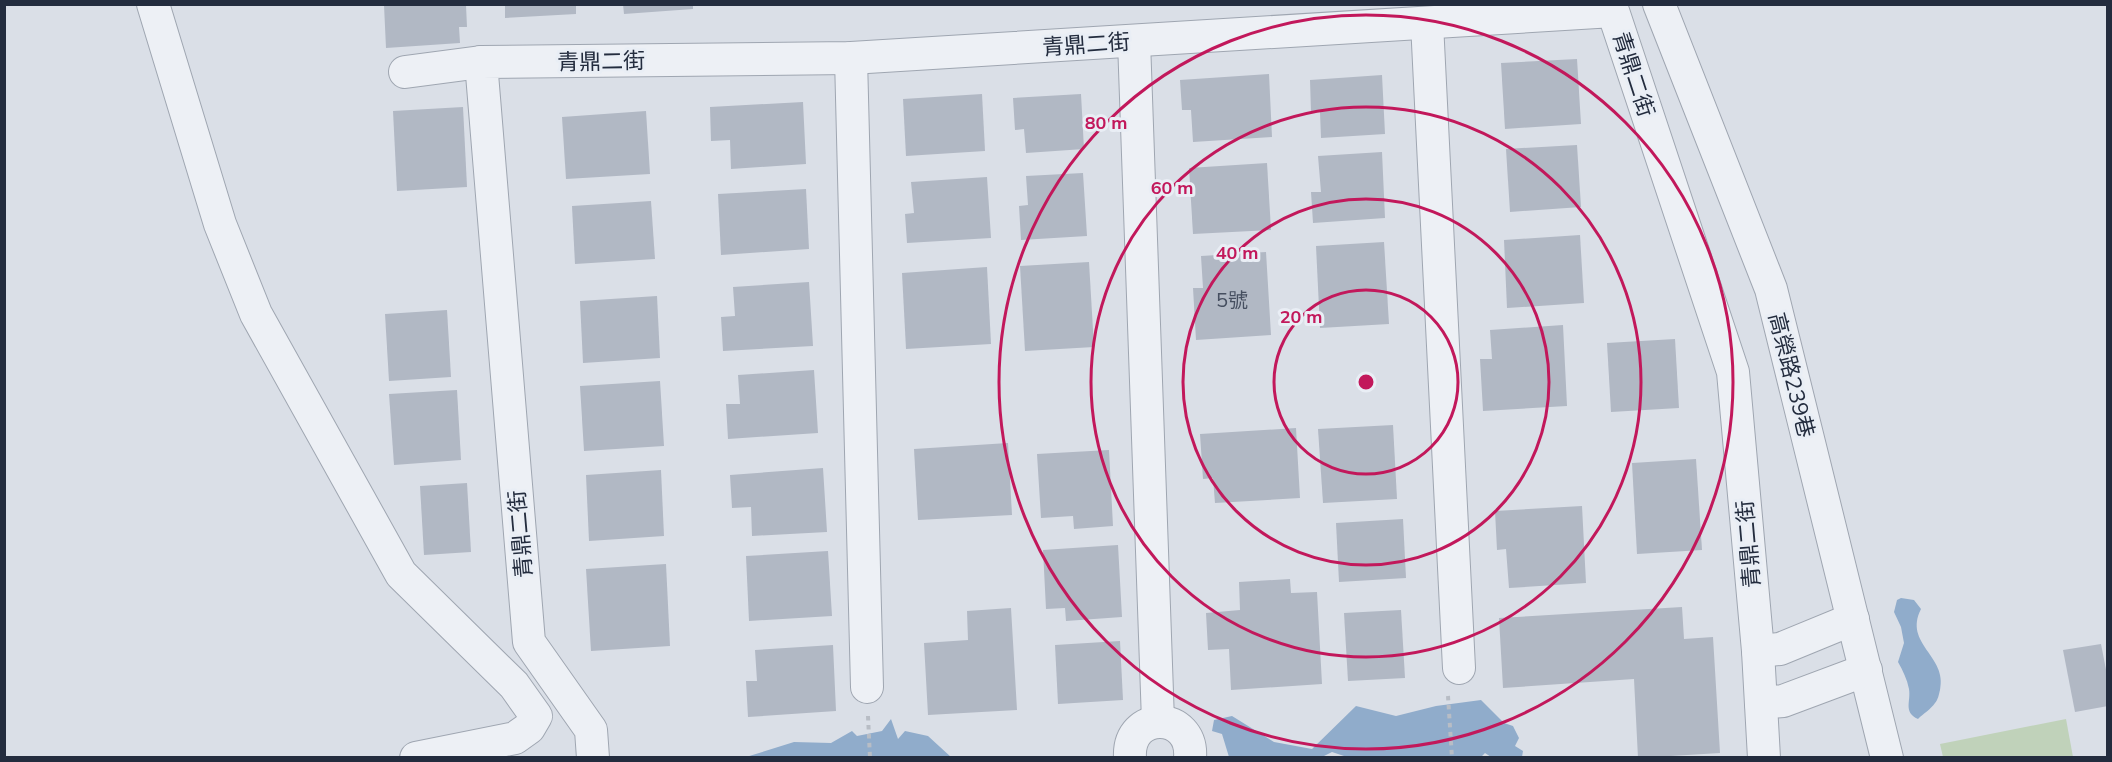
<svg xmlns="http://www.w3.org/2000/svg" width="2112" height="762" font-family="Mulish,'Noto Sans TC',sans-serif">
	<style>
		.green { fill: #c0d2ba }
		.water { fill: #90accb }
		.building { fill: #b1b8c4 }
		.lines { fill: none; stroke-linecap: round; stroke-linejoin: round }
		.minor-casing { stroke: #9fa6b1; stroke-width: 34 }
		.path { stroke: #b8bdc5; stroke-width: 4; stroke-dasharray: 4.5 4.5; stroke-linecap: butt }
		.minor { stroke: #edf0f5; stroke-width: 32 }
		.ring { fill: none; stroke: #c2185b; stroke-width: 3 }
		.labels { text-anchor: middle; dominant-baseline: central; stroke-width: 6; stroke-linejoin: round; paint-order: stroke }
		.number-label { font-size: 20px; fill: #464f60 }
		.street-label { font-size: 22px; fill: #232c3e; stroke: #e9eef5 }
		.centre { fill: #c2185b; stroke: #e9eef5; stroke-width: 3 }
		.ring-label { font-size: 18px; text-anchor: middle; font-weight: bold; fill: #c2185b; stroke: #e9eef5; stroke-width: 6; stroke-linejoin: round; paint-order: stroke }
	</style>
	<rect width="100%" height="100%" fill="#dadfe7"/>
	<!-- green -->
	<polygon class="green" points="2066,719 2073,757 1943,757 1940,744"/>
	<!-- water -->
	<g class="water">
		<path d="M1901,598L1914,600L1921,609C1903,644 1948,656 1940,690C1939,694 1938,700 1935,703C1931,709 1923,714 1918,719C1903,712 1911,702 1909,689C1907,679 1903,671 1898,662L1904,643L1901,627L1894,612L1897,600Z"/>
		<polygon points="1481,700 1504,723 1513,726 1519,738 1515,746 1523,751 1522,757 1491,757 1485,753 1480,758 1350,758 1332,752 1322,757 1229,757 1222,734 1212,731 1214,720 1232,716 1274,742 1312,749 1356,706 1396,716 1436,706"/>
		<polygon points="891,719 898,739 905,731 928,736 951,757 746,757 794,742 831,743 852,731 857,736 882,731"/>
	</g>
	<!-- building -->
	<g class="building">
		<polygon points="505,4 576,4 576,14 505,18"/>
		<polygon points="623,4 693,4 693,9 624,14"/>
		<polygon points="384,5 466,5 467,27 459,27 460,43 386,48"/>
		<polygon points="1577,59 1581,124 1505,129 1501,63"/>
		<polygon points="1269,74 1272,137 1193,142 1191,110 1182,110 1180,80"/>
		<polygon points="1382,75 1385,134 1321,138 1320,112 1311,112 1310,80"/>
		<polygon points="982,94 985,151 906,156 903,99"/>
		<polygon points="1081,94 1084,149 1026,153 1024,129 1015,130 1013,98"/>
		<polygon points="803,102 806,164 731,169 730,140 711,141 710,107"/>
		<polygon points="463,107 467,187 397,191 393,111"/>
		<polygon points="646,111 650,174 566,179 562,117"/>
		<polygon points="1577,145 1581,207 1510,212 1506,149"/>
		<polygon points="1382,152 1385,218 1313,223 1311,192 1321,192 1318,156"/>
		<polygon points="1267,163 1271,230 1193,234 1189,168"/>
		<polygon points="1083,173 1087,236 1021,240 1019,206 1028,205 1026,176"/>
		<polygon points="987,177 991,238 907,243 905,214 914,213 911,182"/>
		<polygon points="806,189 809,249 721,255 718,194"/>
		<polygon points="651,201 655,259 575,264 572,206"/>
		<polygon points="1580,235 1584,303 1507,308 1504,240"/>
		<polygon points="1384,242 1389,324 1320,328 1316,246"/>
		<polygon points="1266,252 1271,335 1196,340 1193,288 1203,288 1201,256"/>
		<polygon points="1089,262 1094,347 1025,351 1020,266"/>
		<polygon points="987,267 991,344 906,349 902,273"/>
		<polygon points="809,282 813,346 723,351 721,317 735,316 733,287"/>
		<polygon points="657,296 660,358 583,363 580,301"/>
		<polygon points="447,310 451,377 389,381 385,314"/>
		<polygon points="1563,325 1567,406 1483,411 1480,359 1492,359 1490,330"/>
		<polygon points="1675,339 1679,408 1611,412 1607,343"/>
		<polygon points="814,370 818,433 728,439 726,404 740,404 738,375"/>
		<polygon points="660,381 664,446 584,451 580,386"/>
		<polygon points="457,390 461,460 394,465 389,394"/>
		<polygon points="1393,425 1397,499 1323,503 1318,429"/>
		<polygon points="1296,428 1300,498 1215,503 1213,478 1203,479 1200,434"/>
		<polygon points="1008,443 1012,515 918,520 914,449"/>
		<polygon points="1109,450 1113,526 1074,529 1073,516 1041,518 1037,454"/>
		<polygon points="1696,459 1702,550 1637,554 1632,463"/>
		<polygon points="823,468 827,532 752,536 751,507 732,508 730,475"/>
		<polygon points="661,470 664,536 589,541 586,475"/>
		<polygon points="467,483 471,552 424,555 420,486"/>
		<polygon points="1582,506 1586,583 1509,588 1506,549 1497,550 1495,511"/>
		<polygon points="1403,519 1406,578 1339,582 1336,523"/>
		<polygon points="1118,545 1122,617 1066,621 1065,608 1046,609 1043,550"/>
		<polygon points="828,551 832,616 749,621 746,556"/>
		<polygon points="666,564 670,646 591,651 586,569"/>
		<polygon points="1290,579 1291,593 1317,592 1322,684 1231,690 1229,649 1208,650 1206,613 1240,610 1239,582"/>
		<polygon points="1682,607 1684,639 1713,637 1720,753 1638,758 1634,679 1503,688 1499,618"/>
		<polygon points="1011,608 1017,710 928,715 924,643 968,640 967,611"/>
		<polygon points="1401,610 1405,678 1348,681 1344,613"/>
		<polygon points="1120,641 1123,700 1058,704 1055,645"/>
		<polygon points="2101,644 2108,680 2108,706 2075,712 2063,650"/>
		<polygon points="833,645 836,711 748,717 746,681 757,681 755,650"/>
	</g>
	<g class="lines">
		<!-- minor casing -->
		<g class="minor-casing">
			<g id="minor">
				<polyline points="153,4 220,224 256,314 401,574 514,685 536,716 529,728 515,738 416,758"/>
				<polyline points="1659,4 1771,289 1887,758"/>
				<polyline points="1427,23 1459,668"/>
				<polyline points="1134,41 1158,721"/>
				<polyline points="851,58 867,687"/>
				<polyline points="405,72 481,62"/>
				<polyline points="1758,651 1780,649 1853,619"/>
				<polyline points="1761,703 1783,701 1866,670"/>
				<polyline points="593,758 591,730 529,642 481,62 851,58 1613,11 1733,372 1758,651 1764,758"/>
				<path d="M1130,758C1127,709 1194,711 1190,758"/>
			</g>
		</g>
		<!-- path -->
		<g class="path">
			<polyline points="1448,696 1452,758"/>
			<polyline points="868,716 870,758"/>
		</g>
		<!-- minor -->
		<use href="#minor" class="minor"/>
	</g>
	<!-- distance rings -->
	<g class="ring">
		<circle cx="1366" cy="382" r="92"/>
		<circle cx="1366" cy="382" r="183"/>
		<circle cx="1366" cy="382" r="275"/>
		<circle cx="1366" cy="382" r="367"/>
	</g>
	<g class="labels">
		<!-- number labels -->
		<g class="number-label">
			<text x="1232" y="299">5號</text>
		</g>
		<!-- street labels -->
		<g class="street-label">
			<text transform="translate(1086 44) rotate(-4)">青鼎二街</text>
			<text transform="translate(601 61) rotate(-1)">青鼎二街</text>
			<text transform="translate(1634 74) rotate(72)">青鼎二街</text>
			<text transform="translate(1792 375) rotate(76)">高榮路239巷</text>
			<text transform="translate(520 534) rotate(-95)">青鼎二街</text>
			<text transform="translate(1748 544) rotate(-95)">青鼎二街</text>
		</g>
	</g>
	<circle cx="1366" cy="382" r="9" class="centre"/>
	<g class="ring-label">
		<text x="1106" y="129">80 m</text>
		<text x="1172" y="194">60 m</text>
		<text x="1237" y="259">40 m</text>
		<text x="1301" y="323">20 m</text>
	</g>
	<!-- border -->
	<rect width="2112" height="762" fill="none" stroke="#232c3e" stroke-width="12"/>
</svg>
